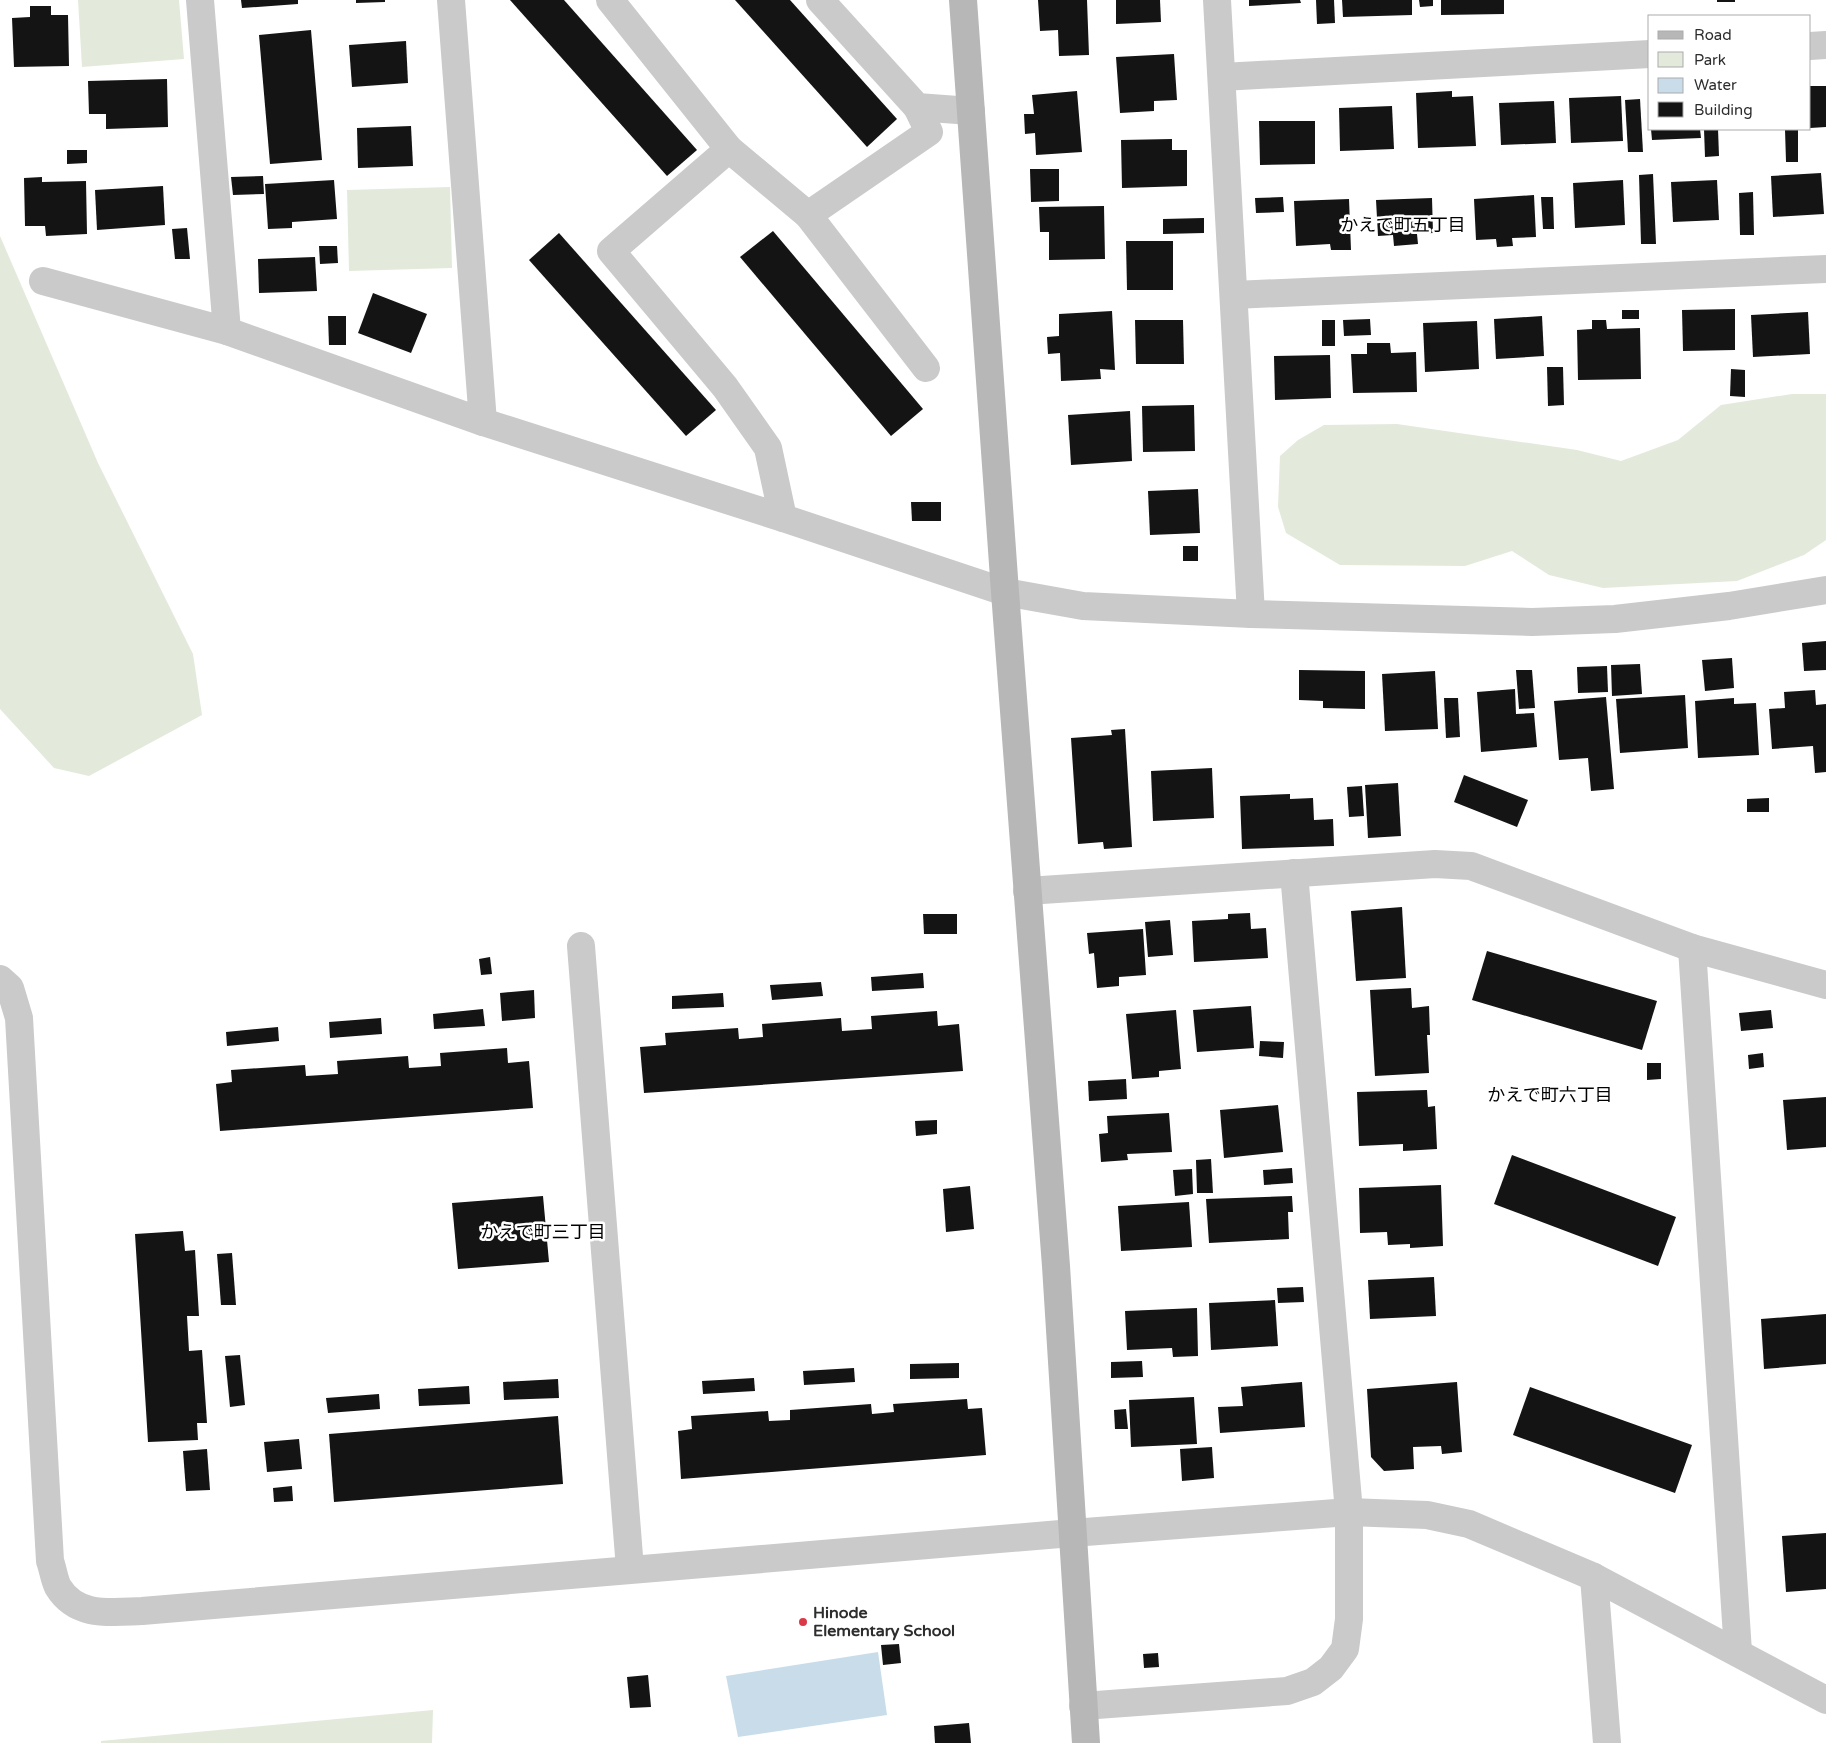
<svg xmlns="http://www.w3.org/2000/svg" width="1826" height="1743" font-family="'Varela Round','Noto Sans JP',sans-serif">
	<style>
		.green { fill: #e3eadb }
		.water { fill: #c8dde9 }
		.building { fill: #141414 }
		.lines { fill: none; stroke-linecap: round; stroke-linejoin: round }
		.street { stroke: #cacaca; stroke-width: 28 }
		.secondary { stroke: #b7b7b7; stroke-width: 28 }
		.poi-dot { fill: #da3948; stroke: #fff; stroke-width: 2 }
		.labels { text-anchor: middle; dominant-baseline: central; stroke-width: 5; stroke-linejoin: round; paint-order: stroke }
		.poi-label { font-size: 16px; font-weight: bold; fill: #2d2d2d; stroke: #fff; text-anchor: start }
		.neighbourhood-label { font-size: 18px; fill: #000; stroke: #fff }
	</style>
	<rect width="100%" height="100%" fill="#fff"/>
	<!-- green -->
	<g class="green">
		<polygon points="78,0 179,0 184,59 82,67"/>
		<polygon points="450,187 452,268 349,271 347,190"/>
		<polygon points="0,236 98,463 193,654 202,715 89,776 54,768 0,709"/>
		<polygon points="1792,394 1826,394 1826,540 1804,555 1737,581 1603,588 1549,575 1512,551 1465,566 1340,565 1286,533 1278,507 1280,456 1298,440 1324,425 1397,424 1577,450 1621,461 1678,440 1721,405"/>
		<polygon points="433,1710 432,1743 101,1743 101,1741"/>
	</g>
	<!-- water -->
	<polygon class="water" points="878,1652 887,1715 738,1737 726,1676"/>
	<!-- building -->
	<g class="building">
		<polygon points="241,0 298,0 298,4 242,8"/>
		<polygon points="356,0 385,0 385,2 356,3"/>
		<polygon points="510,0 564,0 697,150 667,176"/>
		<polygon points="735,0 790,0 897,119 867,147"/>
		<polygon points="1038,0 1087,0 1089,55 1059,56 1058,30 1040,31"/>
		<polygon points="1116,0 1160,0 1161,22 1116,24"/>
		<polygon points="1249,0 1300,0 1301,3 1249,6"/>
		<polygon points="1316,0 1334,0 1335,23 1317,24"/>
		<polygon points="1342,0 1412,0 1412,15 1343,17"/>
		<polygon points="1419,0 1433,0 1433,6 1420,7"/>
		<polygon points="1441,0 1504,0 1504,14 1441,15"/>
		<rect x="1717" y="0" width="18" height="2"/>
		<polygon points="30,6 51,6 51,15 68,15 69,66 14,67 12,18 30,17"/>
		<polygon points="311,30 322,160 270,164 259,35"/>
		<polygon points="406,41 408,83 352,87 349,45"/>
		<polygon points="1174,54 1177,100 1154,101 1154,111 1120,113 1116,57"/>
		<polygon points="167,79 168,127 106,129 106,114 89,114 88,81"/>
		<polygon points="1810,86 1826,86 1826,127 1810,128"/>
		<polygon points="1077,91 1082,152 1036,155 1035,133 1025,134 1024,114 1034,114 1032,95"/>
		<polygon points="1452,91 1452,97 1473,96 1476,146 1418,148 1416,93"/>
		<polygon points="1621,96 1623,141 1571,143 1569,98"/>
		<polygon points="1640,99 1643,152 1628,152 1625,100"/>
		<polygon points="1554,101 1556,143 1501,145 1499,103"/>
		<polygon points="1392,106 1394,149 1340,151 1339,108"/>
		<polygon points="1259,121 1315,121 1315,164 1260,165"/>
		<polygon points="411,126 413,166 358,168 357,128"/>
		<polygon points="1651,129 1700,129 1701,138 1652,140"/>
		<polygon points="1704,129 1718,129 1719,156 1705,157"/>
		<polygon points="1785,129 1798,129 1798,162 1786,162"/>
		<polygon points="1172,139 1172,150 1187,150 1187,186 1122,188 1121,140"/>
		<polygon points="67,150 87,150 87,163 67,164"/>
		<polygon points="1030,169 1059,169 1059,201 1031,202"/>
		<polygon points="1821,173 1824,214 1773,217 1771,176"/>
		<polygon points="1653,174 1656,244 1641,244 1639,175"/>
		<polygon points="263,176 264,194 233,195 231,177"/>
		<polygon points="42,177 42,182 86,181 87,234 46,236 45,226 25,226 24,178"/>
		<polygon points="334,180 337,219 292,222 292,228 268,229 265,184"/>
		<polygon points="1623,180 1625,225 1575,228 1573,183"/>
		<polygon points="1717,180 1719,220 1673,222 1671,182"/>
		<polygon points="163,186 165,225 97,230 95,190"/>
		<polygon points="1753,192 1754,235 1740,235 1739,193"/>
		<polygon points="1534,195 1536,237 1512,238 1513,246 1497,247 1496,239 1476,240 1474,199"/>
		<polygon points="1283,197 1284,212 1256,213 1255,198"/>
		<polygon points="1541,197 1553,197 1554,229 1543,229"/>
		<polygon points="1432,198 1433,233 1417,234 1418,244 1394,246 1393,235 1378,236 1376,200"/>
		<polygon points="1349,199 1351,250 1331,250 1330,244 1296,246 1294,201"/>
		<polygon points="1104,206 1105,259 1049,260 1049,232 1040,232 1039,207"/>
		<polygon points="1204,218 1204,233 1163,234 1163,219"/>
		<polygon points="187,228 190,259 175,259 172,229"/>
		<polygon points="773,231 923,409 891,436 740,257"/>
		<polygon points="559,233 716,410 686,436 529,260"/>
		<polygon points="1126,241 1173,241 1173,290 1127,290"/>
		<polygon points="319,246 337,246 338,263 320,264"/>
		<polygon points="315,257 317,291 259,293 258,259"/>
		<polygon points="373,293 427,314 411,353 358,333"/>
		<polygon points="1735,309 1735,350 1683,351 1682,310"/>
		<rect x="1622" y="310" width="17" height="9"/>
		<polygon points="1112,311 1115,370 1100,369 1101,379 1061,381 1060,353 1048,354 1047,337 1059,336 1059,314"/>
		<polygon points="1808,312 1810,354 1753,357 1751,315"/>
		<polygon points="328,316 346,316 346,345 329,345"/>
		<polygon points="1542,316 1544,356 1496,359 1494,319"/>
		<polygon points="1370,319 1371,335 1344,336 1343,320"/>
		<polygon points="1135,320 1183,320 1184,364 1136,364"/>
		<rect x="1322" y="320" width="13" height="26"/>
		<polygon points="1592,320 1606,320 1607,329 1640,328 1641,379 1578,380 1577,330 1592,329"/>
		<polygon points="1477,321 1479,369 1425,372 1423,323"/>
		<polygon points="1367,343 1390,343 1391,353 1416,352 1417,392 1353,393 1351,354 1367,354"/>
		<polygon points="1330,355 1331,398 1275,400 1274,356"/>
		<polygon points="1547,367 1563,367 1564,405 1548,406"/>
		<polygon points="1731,369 1745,370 1745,397 1730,396"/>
		<polygon points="1194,405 1195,451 1143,452 1142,406"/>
		<polygon points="1130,411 1132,461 1071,465 1068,415"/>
		<polygon points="1198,489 1200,533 1150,535 1148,491"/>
		<polygon points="911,502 941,502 941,521 912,521"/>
		<rect x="1183" y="546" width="15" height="15"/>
		<polygon points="1826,641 1826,670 1804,671 1802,643"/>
		<polygon points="1732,658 1734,688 1705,691 1702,660"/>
		<polygon points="1640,664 1642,694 1612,696 1611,665"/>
		<polygon points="1607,666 1608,692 1578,693 1577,667"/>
		<polygon points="1299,670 1365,671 1365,709 1323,708 1323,701 1299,700"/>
		<polygon points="1516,670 1532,670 1535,708 1519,709"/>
		<polygon points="1435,671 1438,729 1385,731 1382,674"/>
		<polygon points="1515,689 1516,714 1534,713 1537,747 1481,752 1477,692"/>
		<polygon points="1815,690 1816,705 1826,704 1826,772 1815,773 1813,746 1772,749 1769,709 1785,708 1784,692"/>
		<polygon points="1685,695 1688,748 1620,753 1616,699"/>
		<polygon points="1606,697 1614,789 1591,791 1588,758 1559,760 1554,701"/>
		<polygon points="1444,698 1458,698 1460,737 1446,738"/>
		<polygon points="1734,698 1734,704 1756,703 1759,755 1698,758 1695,701"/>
		<polygon points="1125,729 1132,847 1104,849 1103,842 1078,844 1071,738 1112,735 1111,730"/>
		<polygon points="1212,768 1214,818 1153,821 1151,771"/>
		<polygon points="1464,775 1528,800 1517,827 1454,802"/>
		<polygon points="1398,783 1401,836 1368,838 1365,785"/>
		<polygon points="1362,786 1364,816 1349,817 1347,787"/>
		<polygon points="1290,794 1290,799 1313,798 1314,820 1333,819 1334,846 1242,849 1240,796"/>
		<polygon points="1769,798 1769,812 1747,812 1747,799"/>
		<polygon points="1402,907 1406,978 1356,981 1351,911"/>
		<polygon points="1250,913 1251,929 1266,928 1268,958 1194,962 1192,921 1228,919 1228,914"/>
		<polygon points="923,914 957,914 957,934 924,934"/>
		<polygon points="1170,920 1173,955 1148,957 1145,922"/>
		<polygon points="1143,929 1146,975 1119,977 1119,986 1097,988 1094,953 1089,954 1087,933"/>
		<polygon points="1487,951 1657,1001 1642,1050 1472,1000"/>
		<polygon points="490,957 492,974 481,975 479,959"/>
		<polygon points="923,973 924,988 872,991 871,977"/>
		<polygon points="821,982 823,996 772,1000 770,985"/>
		<polygon points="1411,988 1412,1008 1429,1006 1430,1035 1427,1035 1429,1073 1375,1076 1370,990"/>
		<polygon points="534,990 535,1018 502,1021 500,993"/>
		<polygon points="723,993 724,1007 672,1009 672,996"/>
		<polygon points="1251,1006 1254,1048 1197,1052 1193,1010"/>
		<polygon points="483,1009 485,1026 434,1029 433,1014"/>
		<polygon points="1176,1010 1181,1069 1159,1071 1159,1077 1132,1079 1126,1014"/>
		<polygon points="1771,1010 1773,1028 1741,1031 1739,1013"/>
		<polygon points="937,1011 938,1026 959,1024 963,1071 644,1093 640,1047 666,1045 665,1033 738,1028 739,1039 763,1037 762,1024 841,1018 842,1031 872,1029 871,1016"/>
		<polygon points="381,1018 382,1034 330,1038 329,1022"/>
		<polygon points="278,1027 279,1041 227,1046 226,1032"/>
		<polygon points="1260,1041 1284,1042 1283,1058 1259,1056"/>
		<polygon points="507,1048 508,1063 529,1061 533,1108 220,1131 216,1084 232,1082 231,1070 305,1065 306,1076 338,1074 337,1061 408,1056 409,1068 441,1066 440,1053"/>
		<polygon points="1763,1053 1764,1067 1749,1069 1748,1055"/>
		<polygon points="1647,1063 1661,1063 1661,1079 1647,1080"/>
		<polygon points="1126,1079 1127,1099 1089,1101 1088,1081"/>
		<polygon points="1427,1090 1428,1107 1435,1106 1437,1149 1403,1151 1403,1144 1359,1146 1357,1092"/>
		<polygon points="1826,1097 1826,1147 1787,1150 1783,1100"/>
		<polygon points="1278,1105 1283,1152 1224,1158 1220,1110"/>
		<polygon points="1169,1113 1172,1152 1127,1154 1128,1160 1101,1162 1099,1134 1108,1133 1107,1116"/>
		<polygon points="937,1120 937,1134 916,1136 915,1121"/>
		<polygon points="1512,1155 1676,1217 1658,1266 1494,1204"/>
		<polygon points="1211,1159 1213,1193 1197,1193 1196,1160"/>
		<polygon points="1292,1168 1293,1183 1264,1185 1263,1170"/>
		<polygon points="1192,1169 1193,1194 1175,1196 1173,1170"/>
		<polygon points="1441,1185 1443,1246 1410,1248 1410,1244 1388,1245 1387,1232 1360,1233 1359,1188"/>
		<polygon points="970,1186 974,1229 946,1232 943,1189"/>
		<polygon points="543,1196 549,1262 458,1269 452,1203"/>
		<polygon points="1292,1196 1293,1212 1288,1212 1289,1239 1209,1243 1206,1199"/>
		<polygon points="1189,1202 1192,1247 1121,1251 1118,1206"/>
		<polygon points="183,1231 185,1251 195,1250 199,1316 187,1316 189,1351 202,1350 207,1423 197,1423 198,1440 148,1442 135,1234"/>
		<polygon points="232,1253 236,1305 221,1305 217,1254"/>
		<polygon points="1434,1277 1436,1316 1370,1319 1368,1280"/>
		<polygon points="1303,1287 1304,1302 1278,1303 1277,1288"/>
		<polygon points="1275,1300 1278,1346 1211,1350 1209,1303"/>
		<polygon points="1197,1308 1198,1356 1173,1357 1172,1348 1127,1350 1125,1311"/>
		<polygon points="1826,1314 1826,1364 1764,1369 1761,1319"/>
		<polygon points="240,1355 245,1405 230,1407 225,1356"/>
		<polygon points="1142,1361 1143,1377 1111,1378 1111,1362"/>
		<polygon points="959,1363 959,1378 910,1379 910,1364"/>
		<polygon points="854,1368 855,1382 804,1385 803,1371"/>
		<polygon points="754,1378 755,1391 703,1394 702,1381"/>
		<polygon points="558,1379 559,1398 504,1400 503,1382"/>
		<polygon points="1302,1382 1305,1427 1220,1433 1218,1407 1243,1406 1241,1387"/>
		<polygon points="1457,1382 1462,1452 1442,1454 1441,1446 1413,1447 1414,1469 1384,1471 1371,1457 1367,1389"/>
		<polygon points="469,1386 470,1404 419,1406 418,1389"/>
		<polygon points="1530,1387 1692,1445 1675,1493 1513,1435"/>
		<polygon points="379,1394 380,1409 328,1413 326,1398"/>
		<polygon points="1194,1397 1197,1444 1131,1447 1129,1400"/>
		<polygon points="967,1399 968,1409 982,1408 986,1455 681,1479 678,1431 692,1429 691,1416 768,1411 769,1421 790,1420 790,1410 871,1404 872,1414 894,1412 893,1404"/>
		<polygon points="1126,1409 1128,1429 1115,1429 1114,1410"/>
		<polygon points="558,1416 563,1484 334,1502 329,1434"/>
		<polygon points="299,1439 302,1469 267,1472 264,1442"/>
		<polygon points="1212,1447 1214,1478 1182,1481 1180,1449"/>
		<polygon points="207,1449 210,1490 186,1491 183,1451"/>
		<polygon points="292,1486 293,1501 274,1502 273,1488"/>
		<polygon points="1826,1533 1826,1589 1786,1592 1782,1536"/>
		<polygon points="899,1644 901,1663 883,1665 881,1645"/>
		<polygon points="1158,1653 1159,1667 1144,1668 1143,1654"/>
		<polygon points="648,1675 651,1707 630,1708 627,1677"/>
		<polygon points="969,1723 971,1743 935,1743 934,1726"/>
	</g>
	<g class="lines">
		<!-- street -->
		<g class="street">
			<polyline points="200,0 227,331 483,422 451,0"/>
			<polyline points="610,0 729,149 611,251 725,387 768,448 783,518"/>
			<polyline points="820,0 917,107 971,111"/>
			<polyline points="1217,0 1251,614"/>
			<polyline points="1810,46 1826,45"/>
			<polyline points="1222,77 1650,54"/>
			<polyline points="917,107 929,132 808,215 926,368"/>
			<polyline points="729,149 808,215"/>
			<polyline points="43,281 227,331"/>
			<polyline points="1234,295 1826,269"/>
			<polyline points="483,422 783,518 1005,592 1083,606 1251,614 1532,622 1615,619 1729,606 1826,590"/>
			<polyline points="1027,891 1435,864 1471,866 1692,948 1826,985"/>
			<polyline points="581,946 630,1569"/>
			<polyline points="1692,948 1738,1652"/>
			<path d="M0,979L10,988L19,1018L50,1561C53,1569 54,1579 58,1587C77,1618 111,1612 142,1611L1072,1533L1349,1512L1427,1515L1469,1524L1594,1577L1826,1700"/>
			<polyline points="1594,1577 1607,1743"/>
			<polyline points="1083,1706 1287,1691 1313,1682 1331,1668 1345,1649 1349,1619 1349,1512 1294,873"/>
		</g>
		<!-- secondary -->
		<polyline class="secondary" points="963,0 1005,592 1056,1266 1086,1743"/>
	</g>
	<!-- markers -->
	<circle class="poi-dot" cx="803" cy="1622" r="5"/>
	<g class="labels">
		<!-- poi labels -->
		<g class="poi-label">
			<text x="813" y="1613">Hinode<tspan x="813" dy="18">Elementary School</tspan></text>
		</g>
		<!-- neighbourhood labels -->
		<g class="neighbourhood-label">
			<text x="1403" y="225">かえで町五丁目</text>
			<text x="1550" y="1095">かえで町六丁目</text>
			<text x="543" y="1232">かえで町三丁目</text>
		</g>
	</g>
	<!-- legend -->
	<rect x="1648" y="15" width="162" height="115" fill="#ffffff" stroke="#ababab"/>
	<rect x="1658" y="31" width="25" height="8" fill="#b7b7b7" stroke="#ababab"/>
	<text x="1694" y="40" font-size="15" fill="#2d2d2d">Road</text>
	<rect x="1658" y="52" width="25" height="15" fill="#e3eadb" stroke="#ababab"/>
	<text x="1694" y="65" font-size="15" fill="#2d2d2d">Park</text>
	<rect x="1658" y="78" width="25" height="15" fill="#c8dde9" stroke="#ababab"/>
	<text x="1694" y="90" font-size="15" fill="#2d2d2d">Water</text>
	<rect x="1658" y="102" width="25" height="15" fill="#141414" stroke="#ababab"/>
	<text x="1694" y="115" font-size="15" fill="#2d2d2d">Building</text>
</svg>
